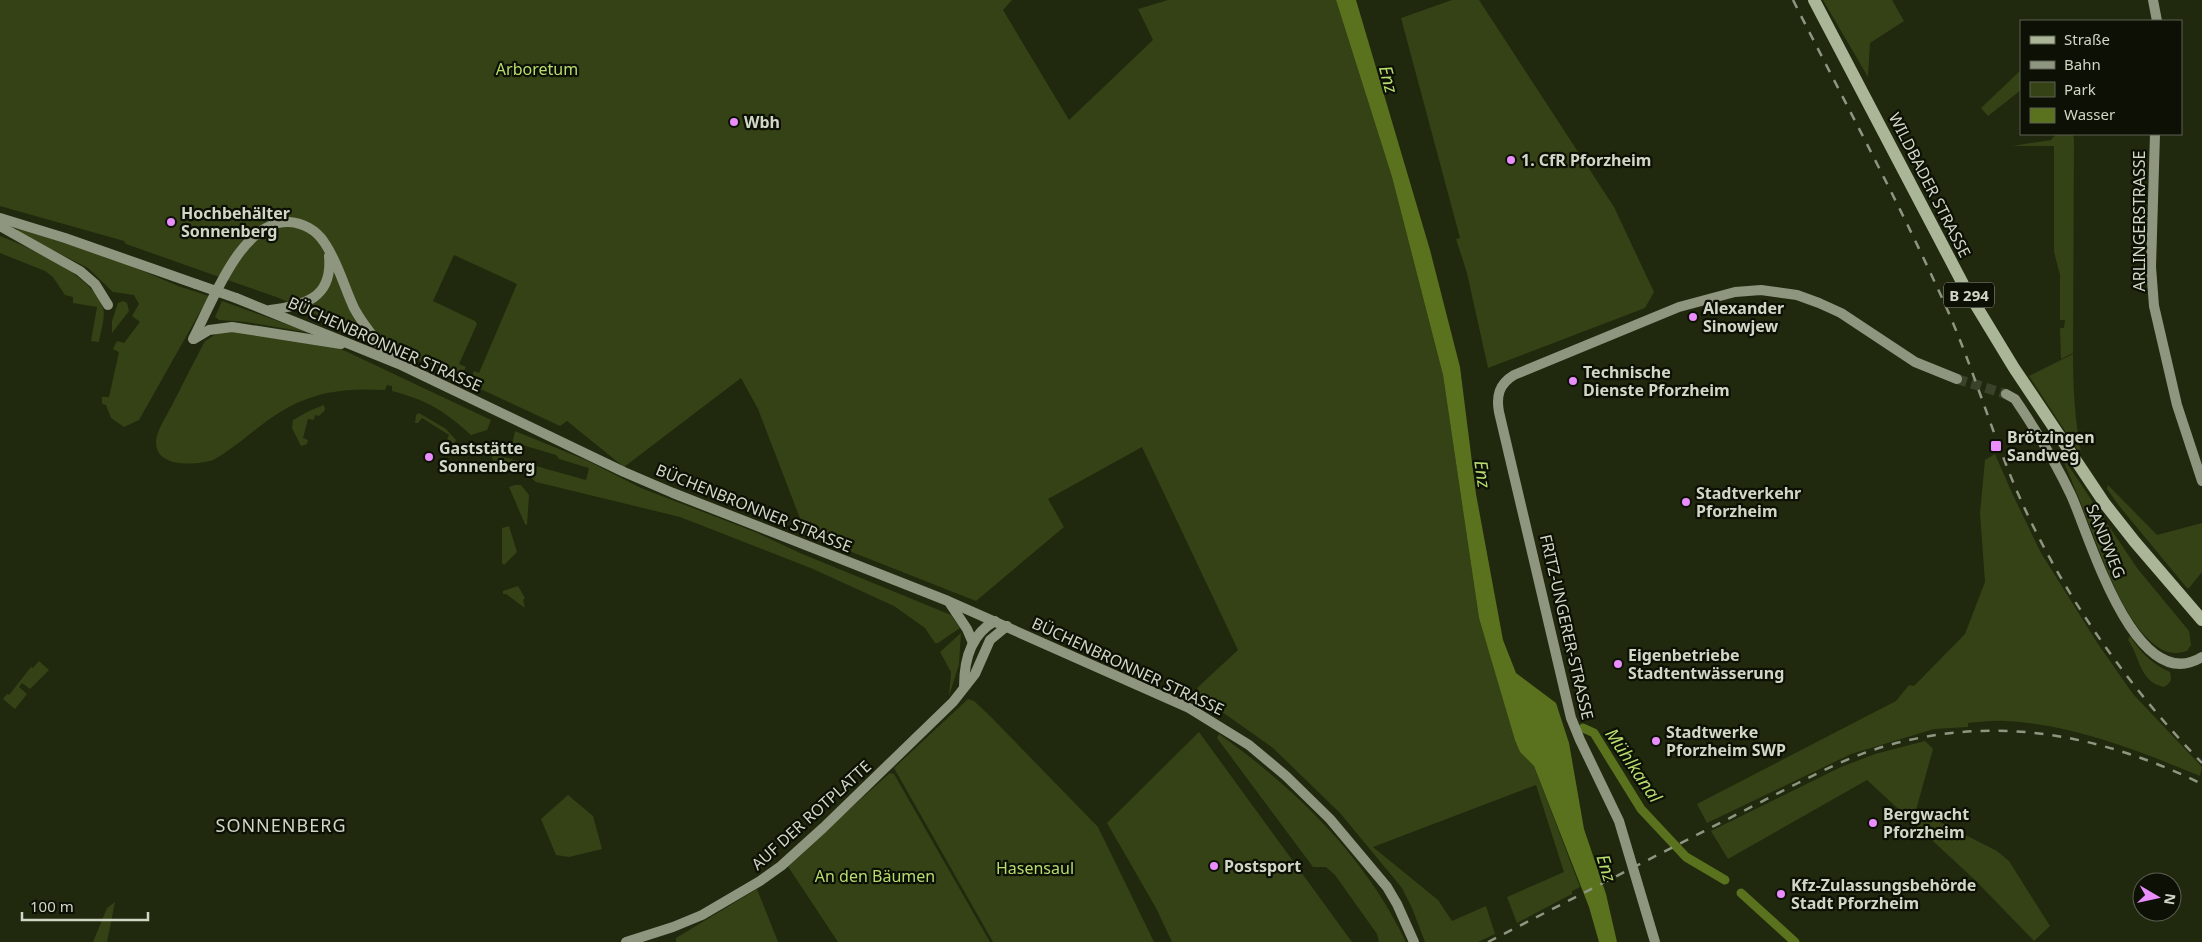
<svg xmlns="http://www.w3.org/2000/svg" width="2202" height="942" font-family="'Noto Sans',sans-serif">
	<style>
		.green { fill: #344216 }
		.water { fill: #5a721d }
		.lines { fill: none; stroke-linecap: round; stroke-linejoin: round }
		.canal { stroke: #5a721d; stroke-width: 9 }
		.secondary-tunnel { stroke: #3a4329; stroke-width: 10; stroke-dasharray: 10 5; stroke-linecap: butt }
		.secondary { stroke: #8e9680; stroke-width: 10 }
		.primary { stroke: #abb699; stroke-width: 12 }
		.rail { stroke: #8e9681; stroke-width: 2.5; stroke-dasharray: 9 9; stroke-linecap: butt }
		.secondary-bridge { stroke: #8e9680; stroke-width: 10 }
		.poi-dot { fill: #ea8dfd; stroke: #0c1005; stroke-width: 2 }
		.labels { text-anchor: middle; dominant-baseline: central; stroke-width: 4.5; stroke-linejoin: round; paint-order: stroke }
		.shield { fill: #0c1005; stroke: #959b8c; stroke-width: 1 }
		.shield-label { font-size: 15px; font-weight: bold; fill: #d0d7c6 }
		.park-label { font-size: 16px; fill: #b8dd6e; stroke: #0c1005 }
		.poi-label { font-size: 16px; font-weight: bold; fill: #d0d7c6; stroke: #0c1005; text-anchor: start }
		.street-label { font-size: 16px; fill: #d0d7c6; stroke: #0c1005 }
		.water-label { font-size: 18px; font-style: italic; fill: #b8dc6e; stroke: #0c1005 }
		.neighbourhood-label { font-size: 18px; letter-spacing: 1px; fill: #d0d7c6; stroke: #0c1005 }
	</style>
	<rect width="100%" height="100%" fill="#20290d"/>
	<!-- green -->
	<g class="green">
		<polygon points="0,0 1012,0 1003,10 1069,120 1153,40 1138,9 1168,0 1336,0 1392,177 1443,375 1479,618 1520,752 1534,766 1580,887 1572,891 1572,894 1517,923 1507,897 1564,872 1536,785 1373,847 1438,900 1452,921 1486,906 1495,934 1478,942 1425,942 1412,908 1402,888 1340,813 1273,748 1201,697 1197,688 1238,650 1142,447 1048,499 1064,527 976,601 806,534 758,409 741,378 624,467 567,421 560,426 474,386 471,378 474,371 479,373 517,284 454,255 433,301 475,321 477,324 459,364 466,367 462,374 455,376 279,298 126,244 124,241 0,206"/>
		<polygon points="1452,0 1479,0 1614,207 1654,292 1645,308 1488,368 1467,273 1456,239 1460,238 1401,18"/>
		<polygon points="1823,0 1892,0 1904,21 1870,43 1868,77"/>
		<polygon points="2021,70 2021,90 1988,116 1981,108"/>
		<polygon points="2056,134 2073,134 2074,140 2073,353 2061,359 2060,328 2064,328 2065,320 2060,320 2060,275 2054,252 2054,146 2012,146 2051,140"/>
		<polygon points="18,228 122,262 178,286 209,296 139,420 124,427 111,418 106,405 102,404 102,397 109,397 119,352 113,349 117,341 124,343 140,322 132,316 139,304 134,295 113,292 88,268 17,232"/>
		<path d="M0,236C29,247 94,276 103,308C106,317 100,333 99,342L91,341L97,307L73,303V297L65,295L53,277L45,271L0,253Z"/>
		<polygon points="123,301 127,303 129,311 112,333 112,321 118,303"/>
		<polygon points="222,301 311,333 246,322 219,320 215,317"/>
		<path d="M229,331L339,348L491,420L487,430L471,435C443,410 429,401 392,391V386L387,385L385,390C347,388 315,391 282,411C258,425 238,446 213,460C197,465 155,469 156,441C157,431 165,418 170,409C182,386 193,363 205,341L216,334Z"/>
		<path d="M2073,354C2073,388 2075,420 2081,453L2080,454L2029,376Z"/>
		<polygon points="324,405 325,410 319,416 315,415 314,420 308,419 303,438 308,440 307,444 301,446 292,428 293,420 309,411"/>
		<polygon points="419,413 446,429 456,440 454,444 447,439 449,435 422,418 418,423 415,423 416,415"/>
		<path d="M515,431L588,461L641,488L755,532L800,553L951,615L960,628L938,643H935L925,628L894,606L813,569L680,517L536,482C526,472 513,468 501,474L492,458L493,454L586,480L589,468L559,459L556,455L516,443L512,445Z"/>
		<path d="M2060,453L2137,568L2189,631L2191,645L2187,651C2177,654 2167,654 2158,647C2124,625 2101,554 2086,517C2078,495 2069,474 2060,453Z"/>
		<path d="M1995,454L2012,493L2041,553L2098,644L2133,694L2202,767L2200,776C2137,750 2075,725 2006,721C1994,720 1981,722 1968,723V727L1934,729L1851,754L1707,823L1697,804L1896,701L1909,685L1914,686L1965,634L1985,582L1980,513L1985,460Z"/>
		<polygon points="515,485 521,485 529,495 527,525 525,524 509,487"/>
		<polygon points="2108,485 2157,535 2202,523 2202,572 2189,588 2187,588 2120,507 2107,489"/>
		<polygon points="509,526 517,552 504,565 502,563 502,528"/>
		<polygon points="518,586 525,598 523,600 525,608 506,594 503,594 503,591"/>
		<polygon points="961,633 959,664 949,696 951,672 940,652"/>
		<path d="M2130,636C2139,651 2153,665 2170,672C2172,680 2171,683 2164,687C2139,682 2140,656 2128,640Z"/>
		<polygon points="39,661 49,670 30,689 22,683 19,687 27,694 15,709 3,699 7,694 9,695 31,667 33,668"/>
		<polygon points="968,699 974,701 991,717 1098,827 1154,942 993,942 894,768"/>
		<polygon points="1199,732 1352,942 1172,942 1156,908 1107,823"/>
		<path d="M1219,734C1296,789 1365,856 1406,942H1379L1377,934L1335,875L1326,867H1313L1217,738Z"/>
		<polygon points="1925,741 1933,749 1916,810 1997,851 2009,861 2050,926 2034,941 1975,880 1867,780 1728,859 1711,831 1841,767 1875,754"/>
		<polygon points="890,773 894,774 990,942 838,942 787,865"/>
		<polygon points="568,795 593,816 602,849 569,857 556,855 541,819"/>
		<polygon points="757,889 778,942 676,942 676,938"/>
		<polygon points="115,902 107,942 93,942 107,908"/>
	</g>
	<!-- water -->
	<polygon class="water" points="1336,0 1356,0 1430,250 1460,367 1476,494 1503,640 1516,673 1556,703 1569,743 1584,829 1606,894 1617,942 1599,942 1589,907 1534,766 1520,752 1515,740 1479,618 1443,375 1392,177"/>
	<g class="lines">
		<!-- canal -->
		<g class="canal">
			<polyline points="1583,728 1594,733 1641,809 1686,857 1725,880"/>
			<polyline points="1741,893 1795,942"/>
		</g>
		<!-- secondary-tunnel -->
		<polyline class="secondary-tunnel" points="1957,379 2006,394"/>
		<!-- secondary -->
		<g class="secondary">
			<polyline points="2153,0 2157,21"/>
			<polyline points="2155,134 2151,267 2154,306 2177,405 2202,481"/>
			<polyline points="0,218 65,238 196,284"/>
			<polyline points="0,226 80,271 95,284 108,305"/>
			<polyline points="236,298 399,364 624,472 673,493 948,601 1189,708 1249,745 1286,776 1330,819 1387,887 1397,904 1414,942"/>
			<path d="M270,310C304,305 333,299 329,256"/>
			<path d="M193,339C212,303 241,220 289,222C303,223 316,230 324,242C338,262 344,287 354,308C364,327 379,343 392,360"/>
			<polyline points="194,339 209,330 232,327 341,344"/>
			<path d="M2006,394L2015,399C2036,430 2055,461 2071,495C2089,534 2135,699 2202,657"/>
			<polyline points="949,602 967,629 973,643"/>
			<path d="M964,687C964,661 971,634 995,621"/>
			<polyline points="626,942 673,927 702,915 760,881 781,866 823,828 953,702 975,674 990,640 1007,626"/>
			<path d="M1655,942L1619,821L1580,740L1571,718L1499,412C1496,396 1499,384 1514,375L1679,307L1735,292L1761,290L1797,295L1819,303L1841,313L1915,362L1957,379"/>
		</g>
		<!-- primary -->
		<polyline class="primary" points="1814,0 1963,284 2014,368 2105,504 2135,542 2202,620"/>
		<!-- rail -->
		<g class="rail">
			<path d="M1793,0C1845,103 1900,204 1947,309C1973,368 1991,430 2016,489C2060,591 2125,683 2202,763"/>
			<path d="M1488,942L1796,784C1822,771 1848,758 1876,749C1989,713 2098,733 2202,784"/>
		</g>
		<!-- secondary-bridge -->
		<polyline class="secondary-bridge" points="196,284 236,298"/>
	</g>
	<!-- markers -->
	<g class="poi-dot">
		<circle cx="734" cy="122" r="5"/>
		<circle cx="1511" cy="160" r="5"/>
		<circle cx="171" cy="222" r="5"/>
		<circle cx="1693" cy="317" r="5"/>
		<circle cx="1573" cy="381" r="5"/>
		<rect x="1990" y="440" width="12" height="12" rx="2.5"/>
		<circle cx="429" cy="457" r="5"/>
		<circle cx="1686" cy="502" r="5"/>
		<circle cx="1618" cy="664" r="5"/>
		<circle cx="1656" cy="741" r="5"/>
		<circle cx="1873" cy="823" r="5"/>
		<circle cx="1214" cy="866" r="5"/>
		<circle cx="1781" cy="894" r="5"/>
	</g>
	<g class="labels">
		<!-- shield labels -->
		<rect class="shield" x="1944" y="282.5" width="50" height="25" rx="4"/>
		<g class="shield-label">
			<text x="1969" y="295">B 294</text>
		</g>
		<!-- park labels -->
		<g class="park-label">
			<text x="537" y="69">Arboretum</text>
			<text x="1035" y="868">Hasensaul</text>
			<text x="875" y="876">An den Bäumen</text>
		</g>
		<!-- poi labels -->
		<g class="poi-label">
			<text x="744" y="122">Wbh</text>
			<text x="1521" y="160">1. CfR Pforzheim</text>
			<text x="181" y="213">Hochbehälter<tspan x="181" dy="18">Sonnenberg</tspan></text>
			<text x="1703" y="308">Alexander<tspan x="1703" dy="18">Sinowjew</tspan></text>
			<text x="1583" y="372">Technische<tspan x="1583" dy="18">Dienste Pforzheim</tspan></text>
			<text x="2007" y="437">Brötzingen<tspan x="2007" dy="18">Sandweg</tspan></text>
			<text x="439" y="448">Gaststätte<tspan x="439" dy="18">Sonnenberg</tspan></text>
			<text x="1696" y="493">Stadtverkehr<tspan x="1696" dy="18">Pforzheim</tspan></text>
			<text x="1628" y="655">Eigenbetriebe<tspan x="1628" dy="18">Stadtentwässerung</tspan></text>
			<text x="1666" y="732">Stadtwerke<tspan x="1666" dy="18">Pforzheim SWP</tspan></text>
			<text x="1883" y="814">Bergwacht<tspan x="1883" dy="18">Pforzheim</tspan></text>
			<text x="1224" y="866">Postsport</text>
			<text x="1791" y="885">Kfz-Zulassungsbehörde<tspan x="1791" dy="18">Stadt Pforzheim</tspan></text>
		</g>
		<!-- street labels -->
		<g class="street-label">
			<text transform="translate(1930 185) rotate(63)">WILDBADER STRASSE</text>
			<text transform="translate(2139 221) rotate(-90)">ARLINGERSTRASSE</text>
			<text transform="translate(385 344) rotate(24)">BÜCHENBRONNER STRASSE</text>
			<text transform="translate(754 508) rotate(22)">BÜCHENBRONNER STRASSE</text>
			<text transform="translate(2106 541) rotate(68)">SANDWEG</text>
			<text transform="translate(1567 627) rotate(77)">FRITZ-UNGERER-STRASSE</text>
			<text transform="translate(1128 666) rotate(25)">BÜCHENBRONNER STRASSE</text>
			<text transform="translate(811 815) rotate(-42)">AUF DER ROTPLATTE</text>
		</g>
		<!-- water labels -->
		<g class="water-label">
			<text transform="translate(1389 79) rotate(75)">Enz</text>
			<text transform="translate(1483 474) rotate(82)">Enz</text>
			<text transform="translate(1634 765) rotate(56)">Mühlkanal</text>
			<text transform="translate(1607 868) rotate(73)">Enz</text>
		</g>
		<!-- neighbourhood labels -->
		<g class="neighbourhood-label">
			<text x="281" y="825">SONNENBERG</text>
		</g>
	</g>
	<!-- legend -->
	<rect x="2020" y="20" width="162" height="115" fill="#0c1005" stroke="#5a6052"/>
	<rect x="2030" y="36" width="25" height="8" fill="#abb699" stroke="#5a6052"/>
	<text x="2064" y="45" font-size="15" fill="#d0d7c6">Straße</text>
	<rect x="2030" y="61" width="25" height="8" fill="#8e9681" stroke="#5a6052"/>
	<text x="2064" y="70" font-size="15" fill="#d0d7c6">Bahn</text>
	<rect x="2030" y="82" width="25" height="15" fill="#344216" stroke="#5a6052"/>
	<text x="2064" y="95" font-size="15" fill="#d0d7c6">Park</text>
	<rect x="2030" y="108" width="25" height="15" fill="#5a721d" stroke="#5a6052"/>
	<text x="2064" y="120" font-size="15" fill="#d0d7c6">Wasser</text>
	<!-- north arrow -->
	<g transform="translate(2157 897) rotate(99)"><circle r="24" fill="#0c1005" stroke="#5a6052"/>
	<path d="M0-4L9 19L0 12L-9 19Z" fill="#ea8dfd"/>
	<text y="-8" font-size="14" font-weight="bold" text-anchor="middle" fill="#d0d7c6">N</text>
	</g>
	<!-- scale -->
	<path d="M22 912v8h126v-8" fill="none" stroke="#d0d7c6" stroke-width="2.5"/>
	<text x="30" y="912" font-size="15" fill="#d0d7c6" stroke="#0c1005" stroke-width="4" paint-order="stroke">100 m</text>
</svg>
